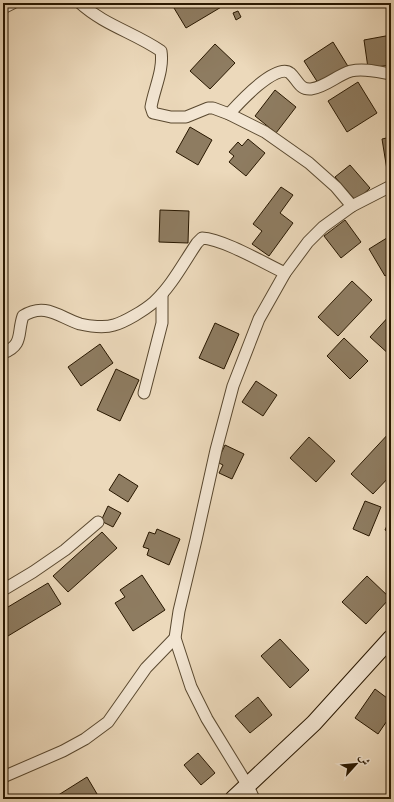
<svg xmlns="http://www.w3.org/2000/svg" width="394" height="802" font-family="'Gentium Book Plus',Amiri,serif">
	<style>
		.building { fill: #8e7c61; stroke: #281700 }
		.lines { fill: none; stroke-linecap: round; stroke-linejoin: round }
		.street-casing { stroke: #59482f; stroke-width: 13 }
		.secondary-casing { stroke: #281700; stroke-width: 18 }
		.street { stroke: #f3e6d3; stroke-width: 11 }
		.secondary { stroke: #f3e6d3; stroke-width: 16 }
	</style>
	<rect width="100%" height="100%" fill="#ecd9bb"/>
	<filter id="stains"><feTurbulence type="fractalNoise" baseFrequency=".005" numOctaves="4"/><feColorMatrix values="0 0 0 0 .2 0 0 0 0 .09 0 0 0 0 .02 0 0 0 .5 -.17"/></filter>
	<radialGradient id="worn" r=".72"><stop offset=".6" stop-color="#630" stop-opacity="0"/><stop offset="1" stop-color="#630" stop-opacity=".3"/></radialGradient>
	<!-- building -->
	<g class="building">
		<polygon points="171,3 228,3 186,28"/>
		<polygon points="238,11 241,17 236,20 233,13"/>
		<polygon points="391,35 391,65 368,68 364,40"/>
		<polygon points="333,42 349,68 320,86 304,61"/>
		<polygon points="215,44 235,63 210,89 190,71"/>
		<polygon points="358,82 377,113 347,132 328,101"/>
		<polygon points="275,90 296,107 276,133 255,116"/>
		<polygon points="190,127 212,140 198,165 176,152"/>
		<polygon points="391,137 391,170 387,170 382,139"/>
		<polygon points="248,139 265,153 246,176 229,162 234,156 229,152 238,142 242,146"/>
		<polygon points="350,165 370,188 356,201 335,177"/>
		<polygon points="281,187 293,195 280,213 293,223 269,256 252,244 262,231 253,224"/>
		<polygon points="160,210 189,211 188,243 159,242"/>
		<polygon points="345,220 361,242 341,258 324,236"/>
		<polygon points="390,236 391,238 391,272 385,276 369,249"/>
		<polygon points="352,281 372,300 338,336 318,317"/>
		<polygon points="391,314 391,356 370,337"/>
		<polygon points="215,323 239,334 224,369 199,358"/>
		<polygon points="344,338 368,361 350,379 327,356"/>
		<polygon points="100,344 113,363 81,386 68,367"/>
		<polygon points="116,369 139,380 120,421 97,410"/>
		<polygon points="256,381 277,395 263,416 242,402"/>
		<polygon points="391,431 391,475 373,494 351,474"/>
		<polygon points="309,437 335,461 316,482 290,458"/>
		<polygon points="225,445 244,454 232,479 219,473 223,465 217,462"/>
		<polygon points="119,474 138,486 128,502 109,490"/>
		<polygon points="365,501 381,507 369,536 353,529"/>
		<polygon points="108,506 121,513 113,527 101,521"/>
		<polygon points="391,517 391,533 385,530"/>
		<polygon points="157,529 180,539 169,565 147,555 149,549 143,547 149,532 155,534"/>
		<polygon points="102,532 117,548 68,592 53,576"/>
		<polygon points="142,575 165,610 133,631 115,603 125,597 120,590"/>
		<polygon points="367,576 390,598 366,624 342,602"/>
		<polygon points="48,583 61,604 3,639 3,610"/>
		<polygon points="280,639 309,670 290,688 261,656"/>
		<polygon points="375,689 391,701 391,715 378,734 355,718"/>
		<polygon points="258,697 272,715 250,733 235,716"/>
		<polygon points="198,753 215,773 201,785 184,765"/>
		<polygon points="87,777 100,799 52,799"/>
	</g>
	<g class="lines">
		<!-- street casing -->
		<g class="street-casing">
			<g id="street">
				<path d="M80,3C104,25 135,33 161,51C164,70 154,89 151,107L153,113L171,117H186L208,108H213L229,114L265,132L309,163L336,187L352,206"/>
				<polyline points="3,8 13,3"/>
				<path d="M229,114C238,104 276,62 290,73C298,80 299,90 311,89C326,87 337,75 351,71C364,68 379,72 391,74"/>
				<path d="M3,353C24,345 17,333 23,316C45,302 59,317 80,324C89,326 105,328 114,325C125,322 145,310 154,302C171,287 184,262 197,243L202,238C223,239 264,263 285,273"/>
				<polyline points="144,393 162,323 162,294"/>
				<polyline points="3,590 33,572 65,550 98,522"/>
				<polyline points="3,777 63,751 85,739 108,722 146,668 175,638"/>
				<polyline points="254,799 248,786 207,719 191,687 175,638 179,611 196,540 216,450 233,386 259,319 285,273 308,242 323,227 352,206 391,186"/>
			</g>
		</g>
		<!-- secondary casing -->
		<g class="secondary-casing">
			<polyline id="secondary" points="233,799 314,723 391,638"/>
		</g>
		<!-- street -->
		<use href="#street" class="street"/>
		<!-- secondary -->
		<use href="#secondary" class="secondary"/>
	</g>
	<!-- margin -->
	<rect width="394" height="802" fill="none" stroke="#ecd9bb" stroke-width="16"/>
	<rect x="4" y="4" width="386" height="794" fill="none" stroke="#281700" stroke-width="2"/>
	<rect x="8" y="8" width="378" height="786" fill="none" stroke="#281700"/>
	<!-- north arrow -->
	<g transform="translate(356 764) rotate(63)" stroke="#f3e6d3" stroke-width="3" paint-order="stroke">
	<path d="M0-3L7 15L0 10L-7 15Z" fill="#281700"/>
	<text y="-6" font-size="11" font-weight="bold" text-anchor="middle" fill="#281700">ش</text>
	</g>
	<rect width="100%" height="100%" filter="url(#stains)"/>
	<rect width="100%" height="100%" fill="url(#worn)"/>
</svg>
